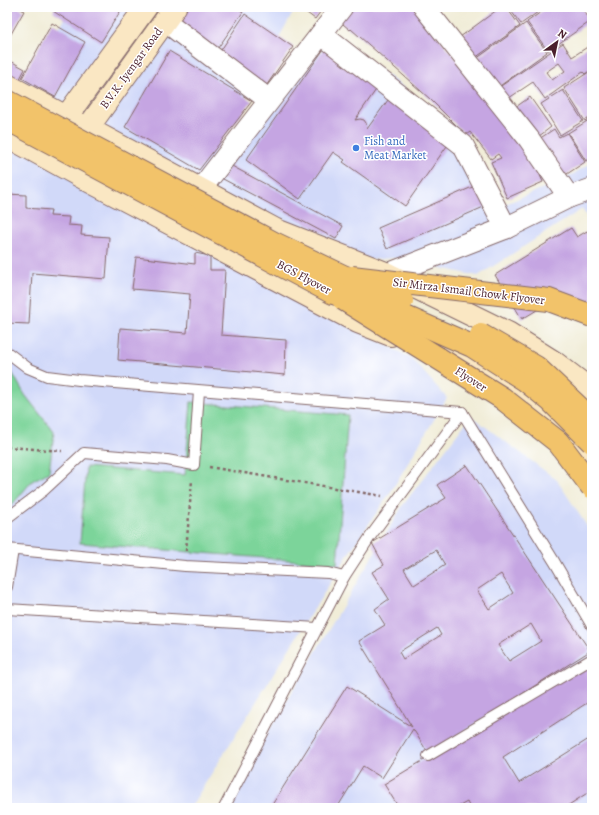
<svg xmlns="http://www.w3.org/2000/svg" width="599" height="815" font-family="Alegreya,serif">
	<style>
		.built { fill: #d1d9f9 }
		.green { fill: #7bd49a; stroke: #627a62 }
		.building { fill: #c5a5e2; fill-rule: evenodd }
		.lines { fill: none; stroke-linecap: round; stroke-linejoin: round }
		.lane-casing { stroke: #846768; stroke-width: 12 }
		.street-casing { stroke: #846768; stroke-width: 23 }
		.secondary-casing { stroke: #846768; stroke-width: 24 }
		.path { stroke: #846768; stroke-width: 2.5; stroke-dasharray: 3 3; stroke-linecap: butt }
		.lane { stroke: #fff; stroke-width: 10 }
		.street { stroke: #fff; stroke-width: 21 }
		.secondary { stroke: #fae7c3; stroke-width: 22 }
		.primary-bridge-casing { stroke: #846768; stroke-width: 24; stroke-linecap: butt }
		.highway-bridge-casing { stroke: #846768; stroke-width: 24; stroke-linecap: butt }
		.primary-bridge { stroke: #f2c36a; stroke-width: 22 }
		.highway-bridge { stroke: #f2c36a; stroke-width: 22 }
		.shop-dot { fill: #3f7fe0; stroke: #fff; stroke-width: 1.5 }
		.labels { text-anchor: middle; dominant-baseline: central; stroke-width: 3; stroke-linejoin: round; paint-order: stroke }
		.street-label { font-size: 12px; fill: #4a1f2b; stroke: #fff }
		.shop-label { font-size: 12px; fill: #366cbe; stroke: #fff; text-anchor: start }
	</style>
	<rect width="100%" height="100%" fill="#fff"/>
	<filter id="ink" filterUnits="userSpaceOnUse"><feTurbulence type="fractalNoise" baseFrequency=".025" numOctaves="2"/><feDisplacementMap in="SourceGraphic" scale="8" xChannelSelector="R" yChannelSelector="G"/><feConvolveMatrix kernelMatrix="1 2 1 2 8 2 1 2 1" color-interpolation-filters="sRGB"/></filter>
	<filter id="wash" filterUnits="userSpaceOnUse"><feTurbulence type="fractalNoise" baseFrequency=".012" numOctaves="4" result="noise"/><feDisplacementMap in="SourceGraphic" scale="16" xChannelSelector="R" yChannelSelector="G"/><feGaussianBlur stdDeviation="0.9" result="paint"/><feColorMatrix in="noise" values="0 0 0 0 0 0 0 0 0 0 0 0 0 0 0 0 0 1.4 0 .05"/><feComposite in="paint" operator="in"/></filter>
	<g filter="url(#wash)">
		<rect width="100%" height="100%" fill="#f1edd8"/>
		<!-- built -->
		<g class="built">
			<polygon points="73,7 296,7 200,179 18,87"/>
			<polygon points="334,35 461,131 503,205 567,178 592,162 592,225 582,209 478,276 393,258 370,260 208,188"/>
			<polygon points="7,143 197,245 411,358 447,398 390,493 349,553 190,808 7,808"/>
			<polygon points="471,416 557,480 592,534 592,808 227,808 228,799 403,505"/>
		</g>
		<!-- green -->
		<g class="green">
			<polygon points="7,367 10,369 25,395 54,432 49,472 32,481 7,511"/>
			<polygon points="191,402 348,415 337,564 80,543 86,467 185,475"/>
		</g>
		<g id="blocks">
			<!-- building -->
			<g class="building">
				<polygon points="7,7 18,7 24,11 7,41"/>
				<polygon points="56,7 123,7 101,42 53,11"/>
				<polygon points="188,7 236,7 243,12 213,55 177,24"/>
				<polygon points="238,7 247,7 244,11"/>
				<polygon points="299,7 324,7 315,19"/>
				<polygon points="346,7 414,7 527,146 543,182 507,198 491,162 501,158 498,154 491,159 470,132 466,135 430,99 351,29 350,30 336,18"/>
				<polygon points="501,7 506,7 520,26 475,58 460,37"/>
				<polygon points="508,7 545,7 521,24"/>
				<polygon points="548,7 581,7 591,21 548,51 527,22"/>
				<polygon points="245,14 293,47 264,89 217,56"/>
				<polygon points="52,23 85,42 55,97 22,78"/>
				<polygon points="526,23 547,52 497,88 476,59"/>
				<path d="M563,43L572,57L592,44V69L585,74L583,72L545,99L533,82L506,100L498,88ZM559,63L565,71L552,80L546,72Z"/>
				<polygon points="326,46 380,84 355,120 360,119 364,120 366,123 367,129 388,100 449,143 405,206 343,162 345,160 333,152 300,199 246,160"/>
				<polygon points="169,51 252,101 199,170 125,127"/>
				<polygon points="7,59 25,69 16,86 7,80"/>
				<polygon points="592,70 592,116 585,121 564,88"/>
				<polygon points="563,90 583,121 560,135 541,104"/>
				<polygon points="530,97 551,127 534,140 513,109"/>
				<polygon points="592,118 592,158 586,161 568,133"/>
				<polygon points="554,129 559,137 567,133 585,162 561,178 536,141"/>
				<polygon points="230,165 343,226 336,239 223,179"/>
				<polygon points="477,185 486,206 387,249 378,228"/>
				<polygon points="7,194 26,195 26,208 51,210 50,216 69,217 68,225 82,226 81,235 109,237 106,279 32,273 29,324 7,323"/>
				<polygon points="571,228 577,237 587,231 592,239 592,315 562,295 522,319 495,275"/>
				<polygon points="195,253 210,256 210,270 225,270 221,335 286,340 285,375 118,360 120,328 187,333 190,294 132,289 136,257 195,264"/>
				<path d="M467,465L590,651L428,753L413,729L382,778L363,766L337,808H270L347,686L412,727L359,641L385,625L375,609L389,599L372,572L384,565L372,543L446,498L437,485ZM436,550L445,565L414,585L404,569ZM501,574L513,593L489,609L477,590ZM531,624L541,641L509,661L498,645ZM437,628L441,635L403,659L399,652Z"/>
				<polygon points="592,659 592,703 590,701 503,757 519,783 592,737 592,790 564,808 470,808 467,802 456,808 399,808 384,784"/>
			</g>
		</g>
	</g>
	<g filter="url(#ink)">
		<use href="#blocks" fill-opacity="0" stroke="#846768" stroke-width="1"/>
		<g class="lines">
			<!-- lane casing -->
			<g class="lane-casing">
				<g id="lane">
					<polyline points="7,352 28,368 47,376 79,380 462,412"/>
					<polyline points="462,412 554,561 592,626"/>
					<polyline points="7,518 43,491 84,453 167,460 194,465 199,391"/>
					<polyline points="7,549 185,566 328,573 344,577"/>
					<polyline points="7,587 13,550"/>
					<polyline points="7,609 317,628"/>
					<polyline points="428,756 592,659"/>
					<polyline points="224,808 344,577 370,537 462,412"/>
				</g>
			</g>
			<!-- street casing -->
			<g class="street-casing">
				<g id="street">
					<polyline points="424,7 529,139 569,197"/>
					<polyline points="165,21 269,100"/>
					<polyline points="321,34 463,145 506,228"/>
					<polyline points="200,190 342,7"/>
					<polyline points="388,274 506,228 569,197 592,189"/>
				</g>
			</g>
			<!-- secondary casing -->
			<g class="secondary-casing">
				<g id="secondary">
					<polyline points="7,85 276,230 388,274 508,333 554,362 592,391"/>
					<polyline points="59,130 66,117 146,7"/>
					<polyline points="7,136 89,181 358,322 391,335"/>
					<polyline points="80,141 87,129 175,7"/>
					<polyline points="443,355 471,366 529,403 562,427 592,466"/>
				</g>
			</g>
			<!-- path -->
			<g class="path">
				<polyline points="7,447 62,451"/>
				<polyline points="209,467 382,496"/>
				<polyline points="186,551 192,480"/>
			</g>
			<!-- lane -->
			<use href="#lane" class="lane"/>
			<!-- street -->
			<use href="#street" class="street"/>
			<!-- secondary -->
			<use href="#secondary" class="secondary"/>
			<!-- primary-bridge casing -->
			<g class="primary-bridge-casing">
				<g id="primary-bridge">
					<polyline points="352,277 549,300 592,316"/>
					<polyline points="343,299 438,358 502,398 558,442 592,487"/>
				</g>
			</g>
			<!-- highway-bridge casing -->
			<g class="highway-bridge-casing">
				<g id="highway-bridge">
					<polyline points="7,101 274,243 343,276 402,301"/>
					<polyline points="7,119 333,293 385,308 472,346 525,380 551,401 592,442"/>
					<polyline points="481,335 536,367 592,420"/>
				</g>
			</g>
			<!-- primary-bridge -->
			<use href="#primary-bridge" class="primary-bridge"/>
			<!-- highway-bridge -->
			<use href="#highway-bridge" class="highway-bridge"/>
		</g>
	</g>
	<!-- markers -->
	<circle class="shop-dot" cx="356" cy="148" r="4"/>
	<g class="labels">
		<!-- street labels -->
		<g class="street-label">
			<text transform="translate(131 68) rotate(-54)">B.V.K. Iyengar Road</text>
			<text transform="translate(304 277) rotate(28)">BGS Flyover</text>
			<text transform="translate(469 291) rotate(7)">Sir Mirza Ismail Chowk Flyover</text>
			<text transform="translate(471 379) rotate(33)">Flyover</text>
		</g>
		<!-- shop labels -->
		<g class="shop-label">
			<text x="364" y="141">Fish and<tspan x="364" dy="14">Meat Market</tspan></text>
		</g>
	</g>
	<!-- margin -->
	<rect width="599" height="815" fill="none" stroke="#fff" stroke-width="24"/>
	<!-- north arrow -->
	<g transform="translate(557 42) rotate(33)" stroke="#ffffff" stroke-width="3" paint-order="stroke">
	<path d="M0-3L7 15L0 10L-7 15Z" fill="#4a1f2b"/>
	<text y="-6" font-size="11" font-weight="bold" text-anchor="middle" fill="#4a1f2b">N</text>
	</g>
</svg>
